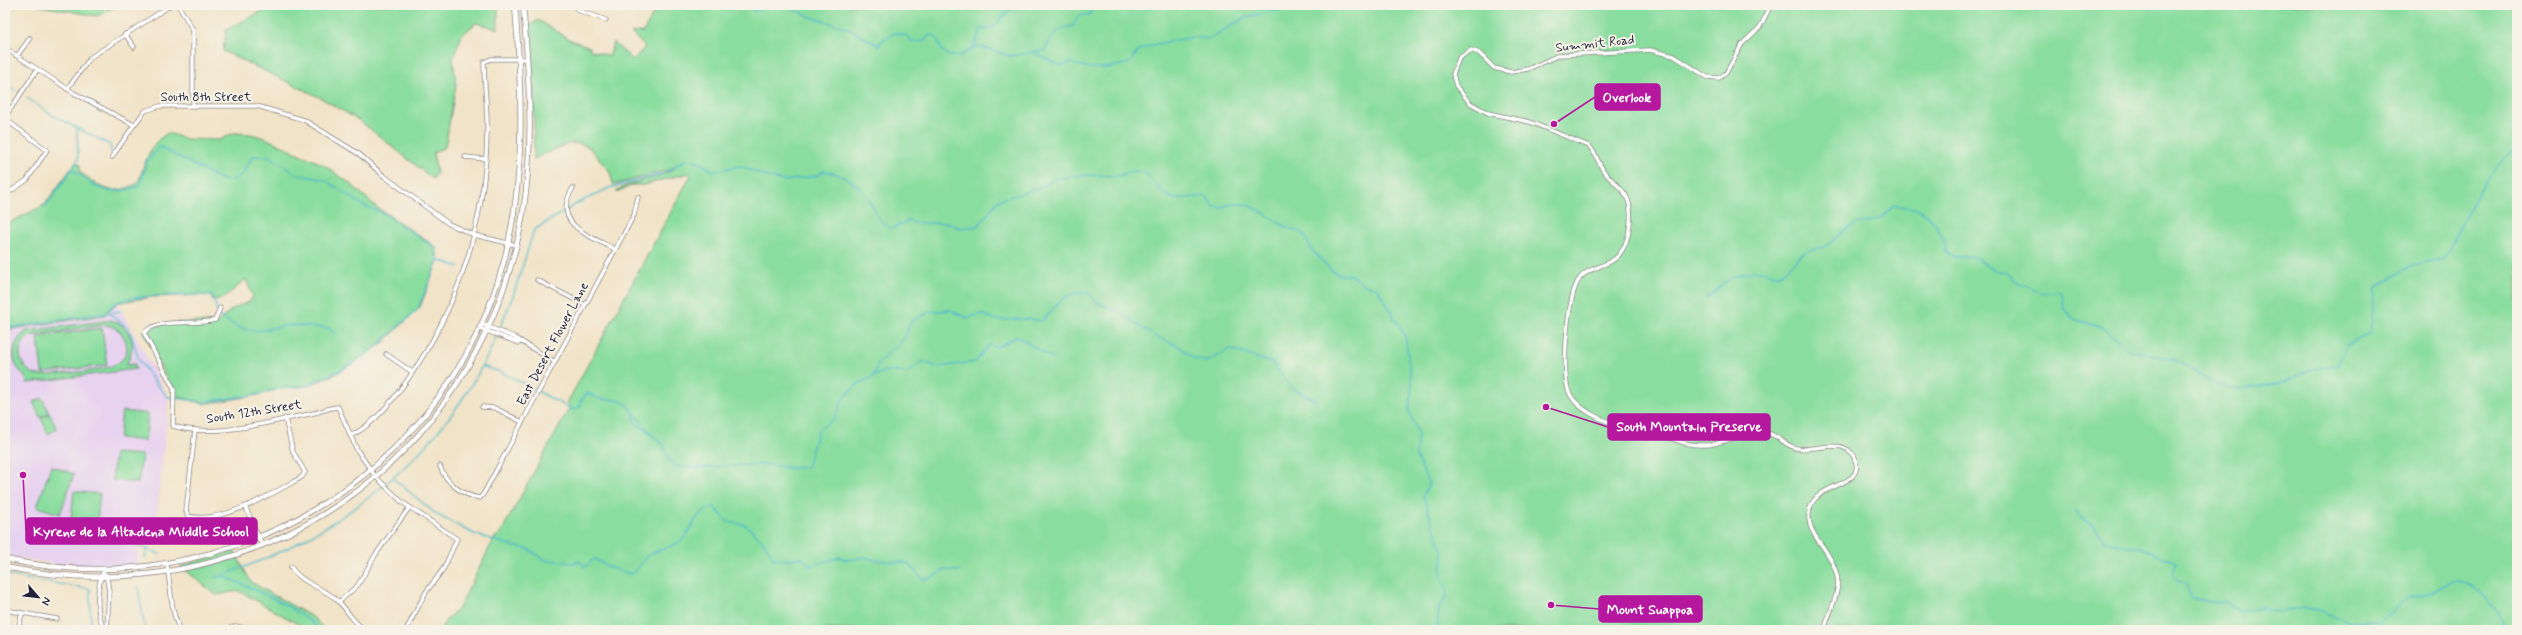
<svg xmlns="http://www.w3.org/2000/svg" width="2522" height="635" font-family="Mynerve,sans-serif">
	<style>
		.built { fill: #e7d2ef }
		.green { fill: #89dd9e; stroke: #56806c; fill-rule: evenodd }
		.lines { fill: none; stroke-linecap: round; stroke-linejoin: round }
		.stream { stroke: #50bbcc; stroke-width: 1.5 }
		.minor-casing { stroke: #8a8281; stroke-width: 5 }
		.tertiary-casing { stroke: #8a8281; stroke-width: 6 }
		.minor { stroke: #fff; stroke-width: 3.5 }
		.tertiary { stroke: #fff; stroke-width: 4.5 }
		.labels { text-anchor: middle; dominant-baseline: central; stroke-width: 4; stroke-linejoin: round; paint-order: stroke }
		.street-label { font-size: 13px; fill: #22223b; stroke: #f7f3e8 }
		.leader { fill: none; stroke: #b5179e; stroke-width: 1.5 }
		.callout-dot { fill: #b5179e; stroke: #f7f3e8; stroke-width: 1.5 }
		.callout { fill: #b5179e; stroke: #b5179e; stroke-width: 1.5 }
		.callout-label { font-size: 14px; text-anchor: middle; font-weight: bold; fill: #fff }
	</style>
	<rect width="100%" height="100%" fill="#f7f3e8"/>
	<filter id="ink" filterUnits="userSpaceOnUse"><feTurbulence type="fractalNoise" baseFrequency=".025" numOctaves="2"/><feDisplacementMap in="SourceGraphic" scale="8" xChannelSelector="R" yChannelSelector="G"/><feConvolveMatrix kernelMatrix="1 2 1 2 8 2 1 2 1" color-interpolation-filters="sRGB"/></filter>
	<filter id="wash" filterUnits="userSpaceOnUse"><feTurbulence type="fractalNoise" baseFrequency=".012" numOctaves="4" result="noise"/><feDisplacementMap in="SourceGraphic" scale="16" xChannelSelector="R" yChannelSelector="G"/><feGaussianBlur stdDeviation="0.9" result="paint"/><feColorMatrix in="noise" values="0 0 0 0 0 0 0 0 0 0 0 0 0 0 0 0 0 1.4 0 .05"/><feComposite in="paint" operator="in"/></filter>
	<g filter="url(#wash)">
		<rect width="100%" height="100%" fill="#f1e3c7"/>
		<!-- built -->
		<polygon class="built" points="117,303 169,397 156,522 160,531 136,534 139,565 102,567 62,565 5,556 5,330 105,315"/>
		<!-- green -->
		<g class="green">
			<polygon points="35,5 119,5 97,16"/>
			<polygon points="268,5 498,5 498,29 476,23 462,35 453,58 456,85 445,147 433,153 437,173 433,179 360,121 321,98 223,51 226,30 262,11"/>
			<path d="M645,5H2517V630H440L446,620L459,608L495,537L500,534L570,407L567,403L691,175L689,173L643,185H634L616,192C618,184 665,178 675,168L617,184H613L610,172L589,147L581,144L570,143L534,159V100L529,26L538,20L571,40L590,47V50L610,56L613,42L633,60L645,47L631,33L643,32L654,13Z"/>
			<path d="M168,133L186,139L219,140L234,133L251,134L265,138L324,165L352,185L375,206L436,247L438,261L420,307L384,342L338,373L307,386L275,389L258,395L204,404L175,396L144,333C156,319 201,323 219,322C228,311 235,306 248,303L253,297L246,279L224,298L213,300L209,295L151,297L117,303L105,315L5,330V225L44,205L76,162L80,165V172C103,189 111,197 138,183C145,163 149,143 168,133Z"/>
			<path d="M112,320C133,328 137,346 126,365L135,364L136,369L27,383C26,376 21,373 17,367C10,353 15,339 27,331ZM104,325C126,325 137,356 114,365C102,371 52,375 37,375C19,369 13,347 30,336Z"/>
			<polygon points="102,328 107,365 42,373 38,337"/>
			<polygon points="42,398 49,413 40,417 33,402"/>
			<polygon points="122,411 148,414 145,441 119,438"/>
			<polygon points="50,414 57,429 48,434 41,418"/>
			<polygon points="115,453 142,455 138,483 112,480"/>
			<polygon points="51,466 74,474 60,514 37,507"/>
			<polygon points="74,491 100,494 97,522 71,519"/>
			<polygon points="234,551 251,582 314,618 325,630 308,630 243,593 238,591 216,595 180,566"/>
		</g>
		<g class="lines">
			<!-- stream -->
			<g class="stream">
				<polyline points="744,5 755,11 775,5"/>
				<path d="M783,5L814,18L848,28L879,46L882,40L895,33L908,36L912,42L923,41L930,35L936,37L942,50L949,56H960L978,46L1010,56L1045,50C1052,37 1056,28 1073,26L1079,15H1088L1097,5"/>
				<polyline points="972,50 981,30 994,27 1008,11 1024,5"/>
				<polyline points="1035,53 1061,66 1069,63 1090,68 1107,68 1129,63 1139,50 1156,44 1194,37 1209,39 1246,17 1303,5"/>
				<polyline points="5,83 15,90"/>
				<polyline points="27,98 52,115 110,145 112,155"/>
				<path d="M73,170C100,190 106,197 140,186L147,161L160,147L222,180H234L243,173L253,156H270L295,174L325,180L364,206L383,213L432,246L438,260"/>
				<polyline points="45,207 78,161 77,128"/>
				<path d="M1706,299C1722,283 1738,270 1762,271C1767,271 1774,276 1779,274C1791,270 1794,257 1805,252C1811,249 1819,249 1825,246C1835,241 1841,230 1852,226C1870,218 1878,226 1894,205C1901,207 1913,207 1919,210C1934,218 1945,236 1946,252L1955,257L1972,256L1994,270L2006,272L2020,284L2042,293L2059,291L2063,296L2064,309L2072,318L2105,329L2129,350L2172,359L2196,371L2212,383L2225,387L2241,389L2282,383L2312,369L2338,364L2347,346L2370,333L2376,288L2412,265L2444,259C2464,221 2482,174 2517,147"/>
				<path d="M106,313C109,310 113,305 117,302C133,294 190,295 210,295L214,299L217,312"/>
				<polyline points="109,313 129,329 139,360 158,386 168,397 203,402 261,394 278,389 306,386 352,364 370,352 418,309 438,260 460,267"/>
				<polyline points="110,313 120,311"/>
				<polyline points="218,316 240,328 257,331 289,325 329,328 335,334"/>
				<polyline points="5,328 106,313"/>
				<path d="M499,330L513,296L534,230L578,203L609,188L665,173L685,160H695L714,171L741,166L770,178L785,181L816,176L824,171C842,174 858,183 868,198C876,211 877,222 892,229L909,220L913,223H948L960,228L978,226L999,200L1036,189L1048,184L1054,179L1084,175L1118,176L1133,171L1145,173L1164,193L1174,199L1206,196L1213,206L1221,208C1244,195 1265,214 1284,226C1291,230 1298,230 1304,234L1311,249L1331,270L1340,275H1351L1365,285L1377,288L1405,336L1412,385L1409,411L1418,434L1416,456L1429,484L1423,496L1443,552L1441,575L1446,586V598L1439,608L1437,630"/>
				<polyline points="481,366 501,372 573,410 581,406 581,401 587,393 600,399 618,400 626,404 653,436 664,445 665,452 674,466 695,468 763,464 792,468 807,467 818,430 834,419 843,399 858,384 885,371 908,373 922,361 937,367 975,362 989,345 998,347 1017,336 1053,359"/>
				<path d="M873,377L879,362L903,340L912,321L929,312L950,310L967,318L982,314L996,320L1028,319L1042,321C1058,305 1064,290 1089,293L1097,303L1117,311L1156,337L1177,345L1193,358L1207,362L1230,349L1272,363L1293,389L1317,401"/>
				<polyline points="634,414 634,422 652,435"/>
				<path d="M394,479L436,514L474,534L513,546L528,549L545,560L574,563L579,561L585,567L594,559L611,568L631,574C642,568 643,557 650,554C661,549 673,548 682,540C695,528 691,514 714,507L728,522L746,525C756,535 768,544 773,558L786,560L801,557L811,566L840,557L847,560L865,557L873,560L908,563L923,579H930L943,570L960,571"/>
				<polyline points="2075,511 2081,518 2094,526 2105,541 2140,548 2177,562 2173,573 2176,580 2186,584 2191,598 2216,603 2228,602 2237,611 2262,608 2281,612 2303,608 2319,610 2348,622 2380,621 2407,598 2433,593 2450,582 2461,581 2473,586 2486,598 2496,609 2505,627 2512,630"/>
				<polyline points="138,546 160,554"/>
				<polyline points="145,558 147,549"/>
				<polyline points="5,575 90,589 91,630"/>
				<path d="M223,576C251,588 299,607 319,630"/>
				<path d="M215,578C337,537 446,456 497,335"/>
				<polyline points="138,587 145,630"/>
			</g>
		</g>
	</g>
	<g filter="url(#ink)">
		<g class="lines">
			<!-- minor casing -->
			<g class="minor-casing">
				<g id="minor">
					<polyline points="178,5 193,30 193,106"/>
					<polyline points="572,5 580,11 606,20"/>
					<path d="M1771,5L1760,27L1742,44L1726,73L1719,78L1707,77L1674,56L1650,50L1559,55L1528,69L1511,72L1494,68L1479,53L1471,50L1459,58L1453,74L1456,86L1470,103L1488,113L1530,122L1589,146C1596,153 1598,162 1603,170C1609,179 1619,185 1625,194C1635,209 1630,243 1618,256C1608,267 1590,266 1580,278C1567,294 1561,374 1569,392C1577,412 1611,424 1630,429C1638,431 1646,430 1654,432C1671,438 1685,446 1704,445C1724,445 1744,430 1763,432C1776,433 1784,445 1796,448C1815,453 1849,433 1856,463C1862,490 1806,481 1809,519C1810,530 1817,539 1823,547C1848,583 1836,592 1824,630"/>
					<polyline points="125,34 134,47"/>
					<polyline points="5,48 74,93 134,125 145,111 160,106 257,106 304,120 359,154 384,176 449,224 474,235 516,245"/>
					<polyline points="17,56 30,38"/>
					<polyline points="67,89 91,57 171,5"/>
					<polyline points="5,117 37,70"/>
					<polyline points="5,119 47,150 27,180 5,195"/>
					<polyline points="112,157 134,125"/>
					<polyline points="465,157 486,159"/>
					<path d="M573,188C550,224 590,236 615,249"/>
					<polyline points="537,280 585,305"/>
					<path d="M220,308L215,320C195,326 157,317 144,333L174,389L173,426C215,439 272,421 314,413C322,412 329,407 338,407L357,450L375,476L402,502L457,539L444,568L426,592L406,630"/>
					<polyline points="481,324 514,337 555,362"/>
					<polyline points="479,328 519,343"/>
					<polyline points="386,354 412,372"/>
					<polyline points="482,407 495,408 522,422"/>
					<path d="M195,430L186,511L188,516C222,525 273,493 302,477L305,472L293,452L285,418"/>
					<path d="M350,436C374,425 393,400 408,379C459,307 485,223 487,135C488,111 484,87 484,62L491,59H527"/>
					<path d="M440,466C445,482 463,496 480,498L484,493L634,215L638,197"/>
					<polyline points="245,506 262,545"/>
					<polyline points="167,564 173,610 179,630"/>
					<path d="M291,567C301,583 321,587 336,599C347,608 352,623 366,630"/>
					<path d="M104,570C96,586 95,614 105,630"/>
					<polyline points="106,574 109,591 107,630"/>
					<polyline points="339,602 358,585 376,554 409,508"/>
					<polyline points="5,610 57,619"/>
					<polyline points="18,630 22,613"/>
					<polyline points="224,630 236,626 251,630"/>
				</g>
			</g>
			<!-- tertiary casing -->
			<g class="tertiary-casing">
				<g id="tertiary">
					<path d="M5,559C222,607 446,478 504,261C526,176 522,92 515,5"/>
					<path d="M5,567C239,615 458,480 516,247C536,167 530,86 523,5"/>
				</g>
			</g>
			<!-- minor -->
			<use href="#minor" class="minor"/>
			<!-- tertiary -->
			<use href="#tertiary" class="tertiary"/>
		</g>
	</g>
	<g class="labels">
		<!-- street labels -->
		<g class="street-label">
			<text transform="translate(1595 44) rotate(-6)">Summit Road</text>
			<text x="206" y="97">South 8th Street</text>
			<text transform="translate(553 344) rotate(-62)">East Desert Flower Lane</text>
			<text transform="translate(254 412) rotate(-9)">South 12th Street</text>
		</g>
	</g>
	<!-- callouts -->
	<path class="leader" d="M1554 124L1595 97M1546 407L1608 427M23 475L26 531M1551 605L1599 609"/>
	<g class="callout-dot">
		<circle cx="1554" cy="124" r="4"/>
		<circle cx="1546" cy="407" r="4"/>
		<circle cx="23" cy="475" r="4"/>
		<circle cx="1551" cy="605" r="4"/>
	</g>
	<g class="callout">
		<rect x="1595" y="84" width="65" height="26" rx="4"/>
		<rect x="1608" y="414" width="162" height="26" rx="4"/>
		<rect x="26" y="518" width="231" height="26" rx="4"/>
		<rect x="1599" y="596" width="103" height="26" rx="4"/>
	</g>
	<g class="callout-label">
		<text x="1627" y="102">Overlook</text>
		<text x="1689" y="431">South Mountain Preserve</text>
		<text x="141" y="536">Kyrene de la Altadena Middle School</text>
		<text x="1650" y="614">Mount Suappoa</text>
	</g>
	<!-- margin -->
	<rect width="2522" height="635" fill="none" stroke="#f7f3e8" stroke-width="20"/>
	<!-- north arrow -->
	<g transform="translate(38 597) rotate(118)" stroke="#f7f3e8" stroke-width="3" paint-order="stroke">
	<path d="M0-3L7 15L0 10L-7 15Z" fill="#22223b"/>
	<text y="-6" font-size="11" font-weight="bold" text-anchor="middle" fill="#22223b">N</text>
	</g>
</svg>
